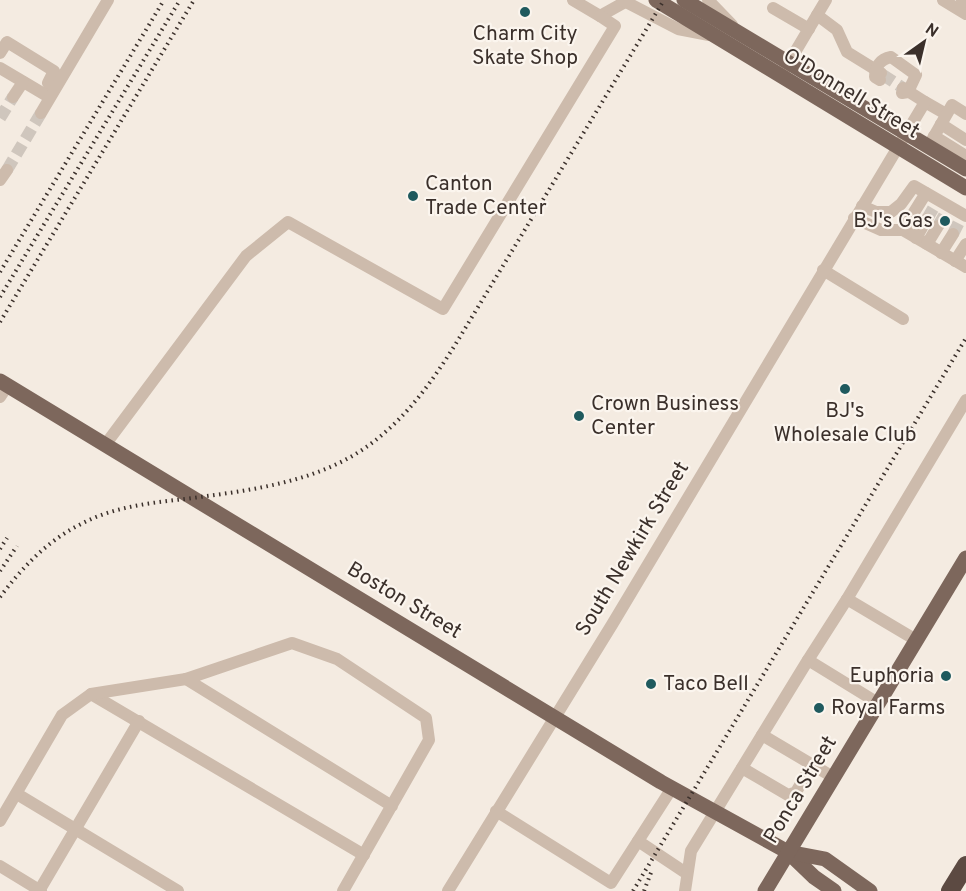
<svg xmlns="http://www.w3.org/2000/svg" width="966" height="891" font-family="Overpass,sans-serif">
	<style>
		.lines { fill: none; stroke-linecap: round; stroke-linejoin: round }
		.minor-tunnel { stroke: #cfc6bd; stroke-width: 12; stroke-dasharray: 12 6; stroke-linecap: butt }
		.minor { stroke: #cdbbac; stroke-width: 12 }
		.major { stroke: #7d675c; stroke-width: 15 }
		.highway { stroke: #5c4a42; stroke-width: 18 }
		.rail { stroke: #3b302b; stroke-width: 4; stroke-dasharray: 1.5 4.5; stroke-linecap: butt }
		.poi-dot { fill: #1f5a5e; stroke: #fbf5ee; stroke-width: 2 }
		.labels { text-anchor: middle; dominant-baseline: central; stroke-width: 4.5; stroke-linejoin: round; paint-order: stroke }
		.poi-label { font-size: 21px; fill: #3b302b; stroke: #fbf5ee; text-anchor: start }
		.street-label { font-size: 21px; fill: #3b302b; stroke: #fbf5ee }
	</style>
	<rect width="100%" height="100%" fill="#f4ebe1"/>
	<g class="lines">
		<!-- minor-tunnel -->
		<g class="minor-tunnel">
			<polyline points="883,75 903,88"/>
			<polyline points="0,118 13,97"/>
			<polyline points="7,170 41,113"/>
			<polyline points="927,219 934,207"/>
			<polyline points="938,226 945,214"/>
			<polyline points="953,234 959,222"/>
		</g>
		<!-- minor -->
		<g class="minor">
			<polyline points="573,0 600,16 625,2"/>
			<polyline points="622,0 678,29 709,35"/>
			<polyline points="708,0 732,25"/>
			<polyline points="943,0 966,14"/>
			<polyline points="962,0 966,2"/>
			<polyline points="773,8 809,29"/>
			<polyline points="817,15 837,30 847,52 881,73"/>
			<polyline points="0,53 7,42 54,71 48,83 52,89"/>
			<polyline points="0,68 49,97"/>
			<polyline points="785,69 826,0"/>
			<path d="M880,80L875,77C875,67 880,59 891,57L916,75L908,92L902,93"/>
			<polyline points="13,97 23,82"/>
			<polyline points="925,102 946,114"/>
			<polyline points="41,113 108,0"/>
			<polyline points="941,124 966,140"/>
			<polyline points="934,136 966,156"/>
			<polyline points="928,147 952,105 966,114"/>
			<polyline points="0,180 7,170"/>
			<polyline points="862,206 876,212 891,212 901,204 914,186 966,216"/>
			<polyline points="854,218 881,230 903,230 966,267"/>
			<polyline points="903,230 926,193"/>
			<polyline points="916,238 927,219"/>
			<polyline points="927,244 938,226"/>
			<polyline points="941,253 953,234"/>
			<polyline points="955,261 966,244"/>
			<polyline points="823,270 903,319"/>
			<polyline points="0,397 8,385"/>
			<polyline points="105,445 246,256 288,222 443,309 615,26 600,16"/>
			<polyline points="847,599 966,400"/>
			<polyline points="808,660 847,599 916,640"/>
			<polyline points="91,694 364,855"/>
			<polyline points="762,735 833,777"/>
			<polyline points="742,768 788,795 796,792 812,765"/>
			<polyline points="17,794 178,891"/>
			<polyline points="496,811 611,883 672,788"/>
			<polyline points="0,821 62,715 91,694 186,679"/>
			<polyline points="638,841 686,873"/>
			<polyline points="0,866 41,891"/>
			<polyline points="39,891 139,721"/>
			<polyline points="343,891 429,740 426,718 337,659 292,643 186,679 392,806"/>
			<polyline points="448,891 613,623 925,102 903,88"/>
			<polyline points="685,891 691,851 808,660 878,703"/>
		</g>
		<!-- major -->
		<g class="major">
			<polyline points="656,0 966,188"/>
			<polyline points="684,0 966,169"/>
			<polyline points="0,381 661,782 788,852 814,877 834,891"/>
			<polyline points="788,852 825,859 870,891"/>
			<polyline points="765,891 966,558"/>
		</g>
		<!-- highway -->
		<polyline class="highway" points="950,891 966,865"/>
		<!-- rail -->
		<g class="rail">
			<polyline points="0,272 164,0"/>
			<polyline points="0,297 180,0"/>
			<polyline points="0,322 194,0"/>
			<polyline points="0,549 7,538"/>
			<polyline points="0,571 17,546"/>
			<path d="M0,597C22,568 46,542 79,525C112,507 149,503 185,499C237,492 291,486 339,463C391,438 425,393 455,345L664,0"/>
			<polyline points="633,891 966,338"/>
			<polyline points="644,891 652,870"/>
		</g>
	</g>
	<!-- markers -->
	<g class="poi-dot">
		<circle cx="525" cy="12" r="6"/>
		<circle cx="413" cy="196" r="6"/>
		<circle cx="945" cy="221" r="6"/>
		<circle cx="845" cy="389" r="6"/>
		<circle cx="579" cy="416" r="6"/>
		<circle cx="946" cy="676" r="6"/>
		<circle cx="651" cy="684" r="6"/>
		<circle cx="819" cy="708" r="6"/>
	</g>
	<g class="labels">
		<!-- poi labels -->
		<g class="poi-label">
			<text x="525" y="34" text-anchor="middle">Charm City<tspan x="525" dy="24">Skate Shop</tspan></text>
			<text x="425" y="184">Canton<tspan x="425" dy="24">Trade Center</tspan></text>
			<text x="933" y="221" text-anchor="end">BJ's Gas</text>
			<text x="591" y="404">Crown Business<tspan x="591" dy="24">Center</tspan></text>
			<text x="845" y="411" text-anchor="middle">BJ's<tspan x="845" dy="24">Wholesale Club</tspan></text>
			<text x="934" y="676" text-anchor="end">Euphoria</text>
			<text x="663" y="684">Taco Bell</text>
			<text x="831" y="708">Royal Farms</text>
		</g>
		<!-- street labels -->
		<g class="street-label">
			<text transform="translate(851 94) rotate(31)">O'Donnell Street</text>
			<text transform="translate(633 549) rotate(-59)">South Newkirk Street</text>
			<text transform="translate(404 601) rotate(31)">Boston Street</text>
			<text transform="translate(801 790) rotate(-59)">Ponca Street</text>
		</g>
	</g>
	<!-- north arrow -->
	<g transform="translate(924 42) rotate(34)" stroke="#fbf5ee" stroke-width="4.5" paint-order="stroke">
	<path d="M0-4.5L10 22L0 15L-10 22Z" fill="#3b302b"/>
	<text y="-9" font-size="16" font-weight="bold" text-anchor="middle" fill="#3b302b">N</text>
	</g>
</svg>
